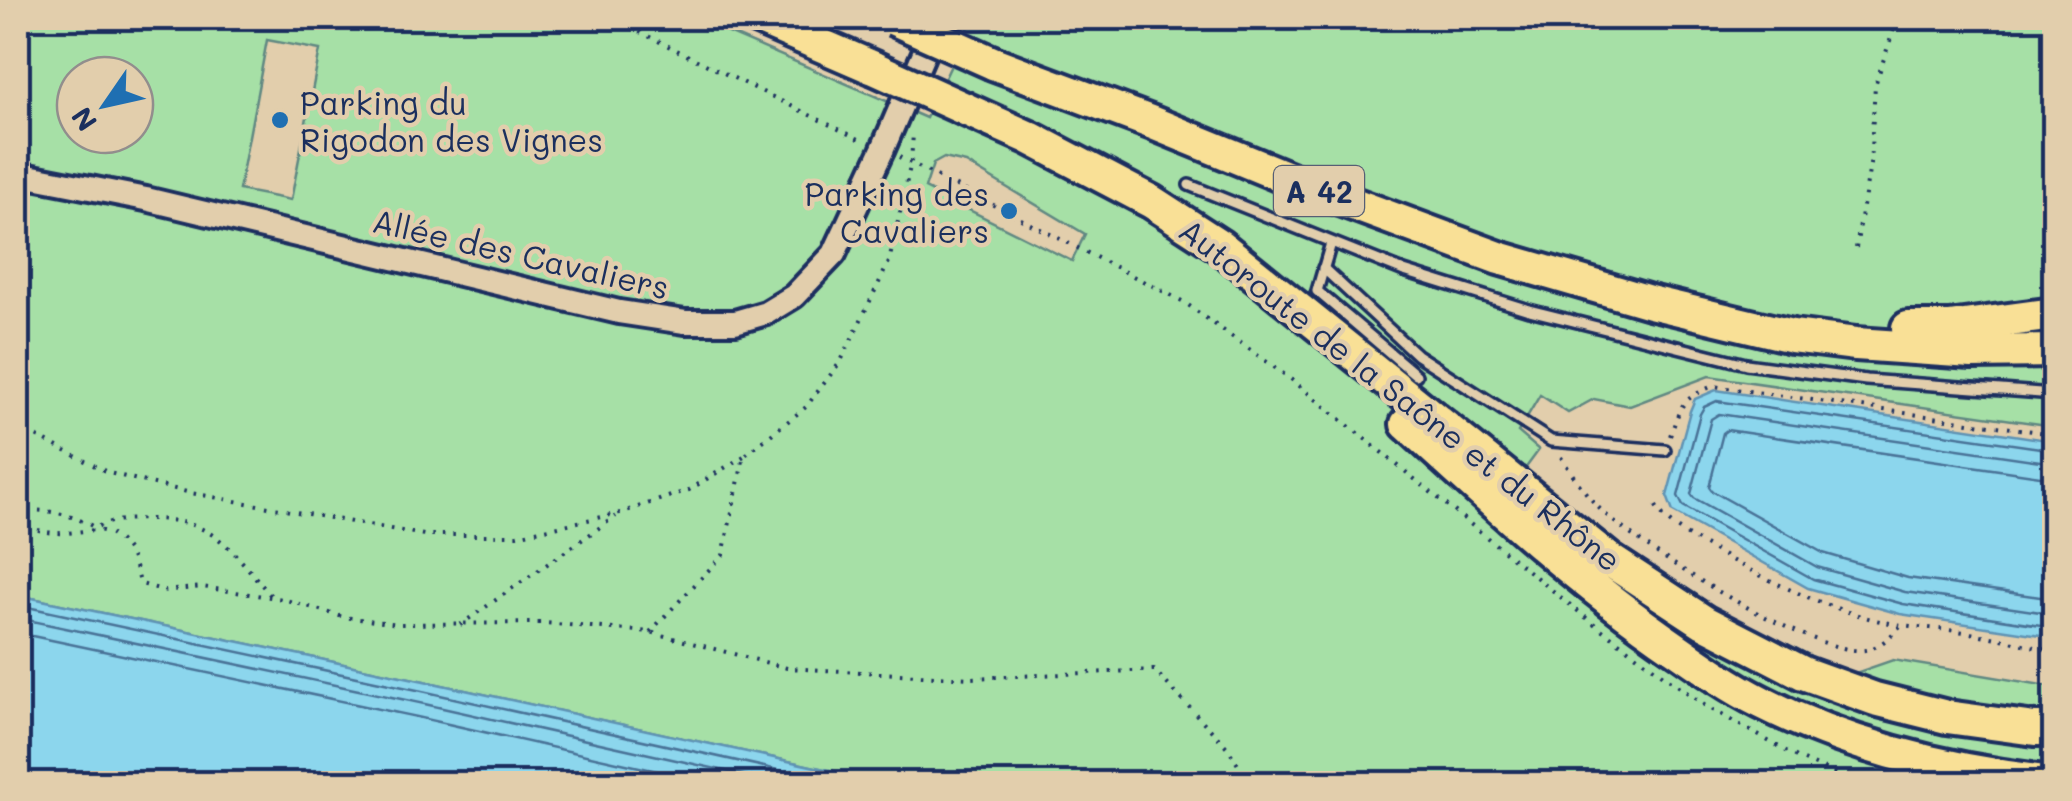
<svg xmlns="http://www.w3.org/2000/svg" width="2072" height="801" font-family="Mali,sans-serif">
	<style>
		.green { fill: #a6e0a6; stroke: #608882; stroke-width: 2.5; fill-rule: evenodd }
		.water { fill: #8cd6ed; stroke: #5f93b4; stroke-width: 2.5 }
		.lines { fill: none; stroke-linecap: round; stroke-linejoin: round }
		.shore { stroke: #487297; stroke-width: 2.5 }
		.service-casing { stroke: #1b2f5e; stroke-width: 16 }
		.tertiary-casing { stroke: #1b2f5e; stroke-width: 30 }
		.motorway-casing { stroke: #1b2f5e; stroke-width: 40 }
		.path { stroke: #1b2f5e; stroke-width: 4; stroke-dasharray: 2.5 8; stroke-linecap: butt }
		.service { stroke: #e2ceac; stroke-width: 9 }
		.tertiary { stroke: #e2ceac; stroke-width: 22 }
		.motorway { stroke: #f9e096; stroke-width: 32 }
		.motorway-bridge-casing { stroke: #1b2f5e; stroke-width: 40; stroke-linecap: butt }
		.motorway-bridge { stroke: #f9e096; stroke-width: 32 }
		.poi-dot { fill: #1f6fb2; stroke: #e2ceac; stroke-width: 4 }
		.labels { text-anchor: middle; dominant-baseline: central; stroke-width: 9; stroke-linejoin: round; paint-order: stroke }
		.shield { fill: #e2ceac; stroke: #575f75; stroke-width: 2.5 }
		.shield-label { font-size: 30px; font-weight: bold; fill: #1b2f5e }
		.poi-label { font-size: 32px; fill: #1b2f5e; stroke: #e2ceac; text-anchor: start }
		.street-label { font-size: 32px; fill: #1b2f5e; stroke: #e2ceac }
	</style>
	<rect width="100%" height="100%" fill="#e2ceac"/>
	<filter id="ink" filterUnits="userSpaceOnUse"><feTurbulence type="fractalNoise" baseFrequency=".01" numOctaves="2"/><feDisplacementMap in="SourceGraphic" scale="20" xChannelSelector="R" yChannelSelector="G"/><feConvolveMatrix kernelMatrix="1 2 1 2 8 2 1 2 1" color-interpolation-filters="sRGB"/></filter>
	<g filter="url(#ink)">
		<!-- green -->
		<path class="green" d="M18,18H694L926,118L970,25L953,18H2054V426L1709,376L1630,406L1594,399L1568,413L1540,395L1518,432L1539,450L1522,473L1635,559L1725,614L1850,675L1893,660L2054,687V783H888L424,681L18,595ZM267,40L320,50L291,200L239,190ZM75,75H135V135H75ZM944,158L966,163L1085,234L1072,261L925,188L933,164Z"/>
		<!-- water -->
		<g class="water">
			<polygon points="1716,390 2054,441 2054,637 1900,614 1808,588 1673,512 1667,496 1690,411 1695,399"/>
			<polygon points="18,595 424,681 888,783 18,783"/>
		</g>
		<g class="lines">
			<!-- shore -->
			<g class="shore">
				<polyline points="2054,450 1717,401 1704,407 1700,414 1678,496 1683,506 1813,579 1903,604 2054,627"/>
				<polyline points="2054,463 1719,414 1711,419 1691,494 1694,498 1817,567 1905,592 2054,614"/>
				<polyline points="2054,478 1727,430 1723,433 1709,487 1712,491 1823,553 1908,578 2054,599"/>
				<polyline points="18,605 422,691 841,784"/>
				<polyline points="18,618 420,703 784,784"/>
				<polyline points="18,633 417,717 715,784"/>
			</g>
			<!-- service casing -->
			<g class="service-casing">
				<g id="service">
					<polyline points="1189,185 1404,271 1529,310 1746,364 1866,380 2054,394"/>
					<polyline points="1331,243 1317,291 1416,375"/>
					<polyline points="1323,268 1417,355 1551,441 1665,450"/>
				</g>
			</g>
			<!-- tertiary casing -->
			<g class="tertiary-casing">
				<polyline id="tertiary" points="18,174 146,199 619,312 685,322 735,322 766,313 794,296 834,254 882,151 939,18"/>
			</g>
			<!-- motorway casing -->
			<g class="motorway-casing">
				<g id="motorway">
					<polyline points="758,18 874,68"/>
					<polyline points="993,63 1153,123 1329,195 1499,258 1650,302 1792,336 1856,344 1972,352 2054,351"/>
					<polyline points="965,109 1030,138 1152,202 1220,246 1611,561 1704,622 1803,673 1875,699 1947,717 2035,729 2054,729"/>
					<polyline points="1908,328 1949,328 2054,314"/>
					<path d="M1407,424C1493,503 1580,583 1677,649C1704,668 1731,687 1761,702C1852,748 1954,772 2054,783"/>
				</g>
			</g>
			<!-- path -->
			<g class="path">
				<polyline points="611,18 863,141"/>
				<polyline points="899,157 1184,302 1292,380 1589,620 1704,705 1797,757 1859,784"/>
				<polyline points="1856,248 1870,165 1875,85 1895,26 1885,18"/>
				<polyline points="18,427 109,473 191,493 424,535 517,535 620,513 689,490 744,456"/>
				<path d="M1670,436C1682,404 1680,400 1713,386L2054,434"/>
				<path d="M1561,457C1572,474 1584,492 1598,507C1635,546 1814,657 1865,650C1880,648 1892,635 1902,624"/>
				<path d="M1656,506C1667,526 1691,537 1710,548C1758,576 1811,602 1865,617C1897,627 1931,627 1964,632C1995,637 2025,644 2054,652"/>
				<path d="M18,511C44,508 73,514 95,528C115,518 128,520 150,519C216,519 232,551 272,597"/>
				<path d="M18,523C33,529 48,534 65,533C94,531 109,522 129,553C134,562 137,574 141,584L166,591L202,587L283,599L343,617L399,624L544,623L650,632L787,668L972,678L1154,670L1227,747L1250,784"/>
				<polyline points="460,625 616,516"/>
				<polyline points="650,632 723,555 744,456 806,407 841,361 889,262 911,162 913,134"/>
			</g>
			<!-- service -->
			<use href="#service" class="service"/>
			<!-- tertiary -->
			<use href="#tertiary" class="tertiary"/>
			<!-- motorway -->
			<use href="#motorway" class="motorway"/>
			<!-- motorway-bridge casing -->
			<g class="motorway-bridge-casing">
				<g id="motorway-bridge">
					<polyline points="894,19 993,63"/>
					<polyline points="874,68 965,109"/>
				</g>
			</g>
			<!-- motorway-bridge -->
			<use href="#motorway-bridge" class="motorway-bridge"/>
		</g>
	</g>
	<!-- markers -->
	<g class="poi-dot">
		<circle cx="280" cy="120" r="10"/>
		<circle cx="1009" cy="211" r="10"/>
	</g>
	<g class="labels">
		<!-- shield labels -->
		<rect class="shield" x="1274" y="166" width="90" height="50" rx="8"/>
		<g class="shield-label">
			<text x="1319" y="191">A 42</text>
		</g>
		<!-- poi labels -->
		<g class="poi-label">
			<text x="300" y="102">Parking du<tspan x="300" dy="37">Rigodon des Vignes</tspan></text>
			<text x="989" y="193" text-anchor="end">Parking des<tspan x="989" dy="37">Cavaliers</tspan></text>
		</g>
		<!-- street labels -->
		<g class="street-label">
			<text transform="translate(521 253) rotate(13)">Allée des Cavaliers</text>
			<text transform="translate(1401 394) rotate(38)">Autoroute de la Saône et du Rhône</text>
		</g>
	</g>
	<!-- margin -->
	<rect width="2072" height="801" fill="none" stroke="#e2ceac" stroke-width="60"/>
	<rect x="30" y="30" width="2012" height="741" fill="none" stroke="#1b2f5e" stroke-width="4" filter="url(#ink)"/>
	<!-- north arrow -->
	<g transform="translate(105 105) rotate(236)"><circle r="48" fill="#e2ceac" stroke="#928e8d" stroke-width="2.5"/>
	<path d="M0-8L18 38L0 25L-18 38Z" fill="#1f6fb2"/>
	<text y="-15" font-size="28" font-weight="bold" text-anchor="middle" fill="#1b2f5e">N</text>
	</g>
</svg>
